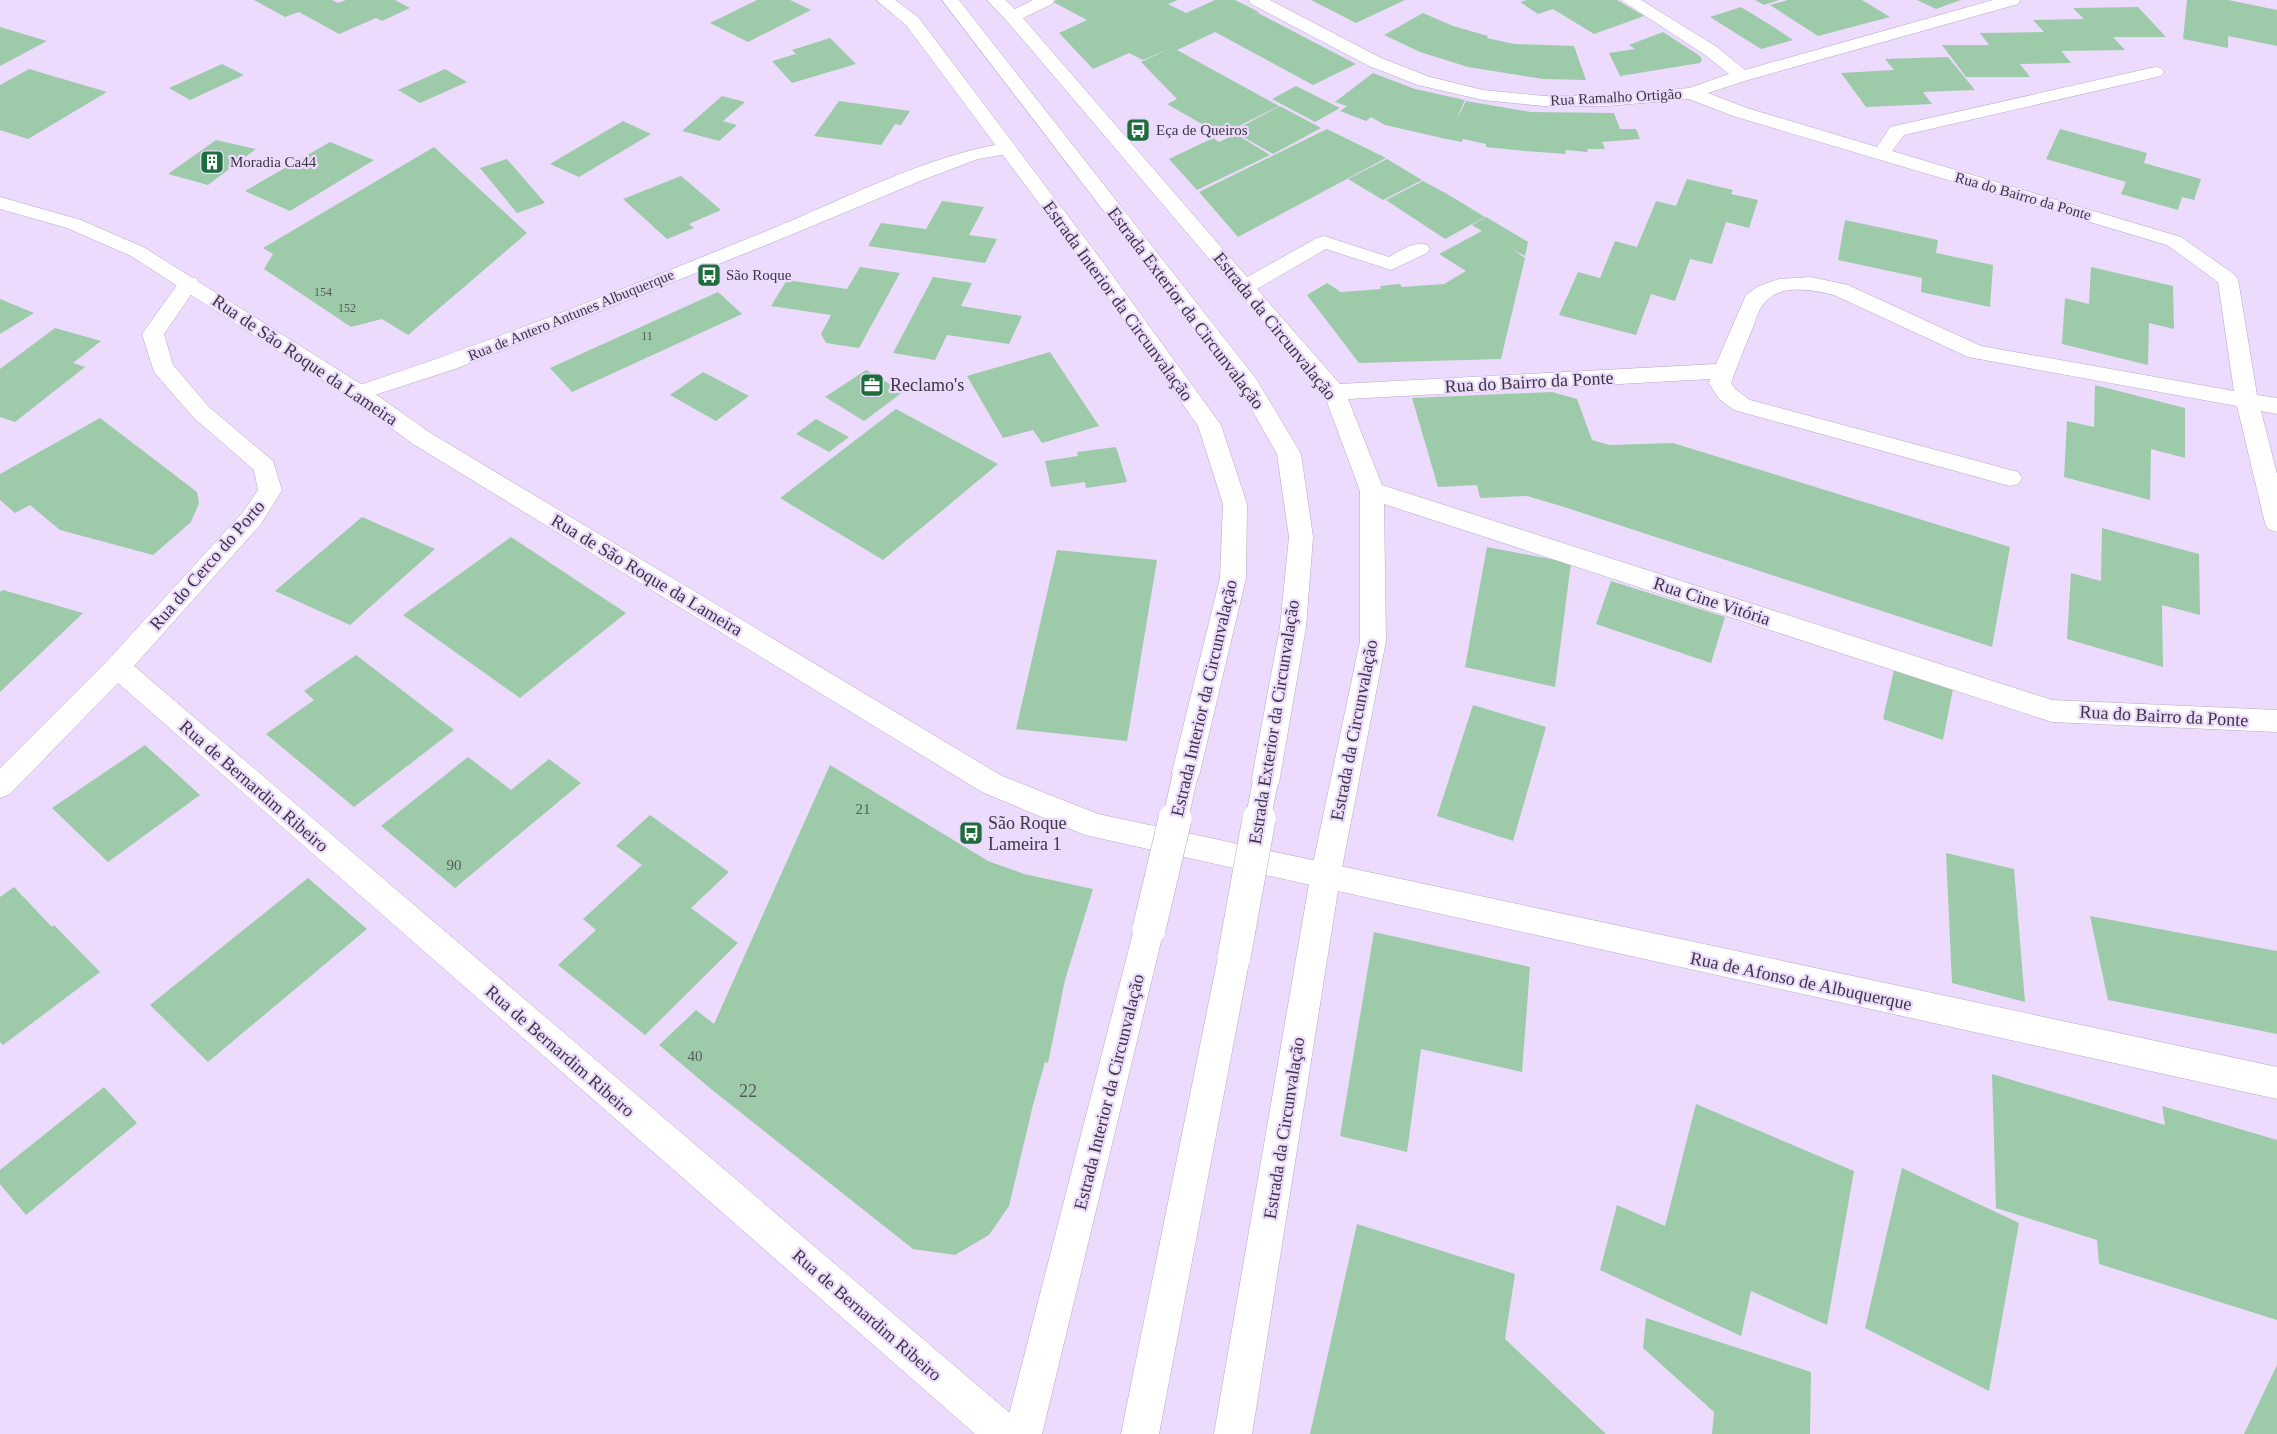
<svg xmlns="http://www.w3.org/2000/svg" width="2277" height="1434" font-family="Georgia,serif">
	<style>
		.building { fill: #9dcba9 }
		.lines { fill: none; stroke-linecap: round; stroke-linejoin: round }
		.minor-casing { stroke: #b8a8c7; stroke-width: 1 }
		.major-casing { stroke: #b8a8c7; stroke-width: 1 }
		.minor { fill: #fff; fill-rule: evenodd }
		.major { fill: #fff; fill-rule: evenodd }
		.major-bridge-far1-casing { stroke: #b8a8c7; stroke-width: 26; stroke-linecap: butt }
		.major-bridge-casing { stroke: #b8a8c7; stroke-width: 34; stroke-linecap: butt }
		.major-bridge-far1 { stroke: #fff; stroke-width: 25 }
		.major-bridge { stroke: #fff; stroke-width: 33 }
		.labels { text-anchor: middle; dominant-baseline: central; stroke-width: 4.5; stroke-linejoin: round; paint-order: stroke }
		.far-number-label { font-size: 12px; fill: #555b5c }
		.far-street-label { font-size: 15px; fill: #3d3643; stroke: #ecdbfc }
		.far-poi-label { font-size: 15px; fill: #3d3643; stroke: #ecdbfc; text-anchor: start }
		.number-label { font-size: 15px; fill: #555b5c }
		.street-label { font-size: 18px; fill: #3d3643; stroke: #ecdbfc }
		.poi-label { font-size: 18px; fill: #3d3643; stroke: #ecdbfc; text-anchor: start }
		.near-number-label { font-size: 18px; fill: #555b5c }
	</style>
	<rect width="100%" height="100%" fill="#ecdbfc"/>
	<!-- building -->
	<g class="building">
		<polygon points="254,0 332,0 338,3 346,0 395,0 410,8 382,21 376,18 339,34 299,12 285,17"/>
		<polygon points="757,0 790,0 811,10 748,42 710,23"/>
		<polygon points="1057,0 1178,0 1168,4 1186,13 1215,0 1235,0 1259,12 1244,19 1258,13 1356,64 1313,85 1215,32 1177,50 1279,106 1221,135 1167,104 1177,99 1141,62 1173,47 1143,60 1129,53 1093,69 1059,33 1087,20 1053,2"/>
		<polygon points="1311,0 1405,0 1356,23"/>
		<polygon points="1527,0 1617,0 1644,16 1594,34 1553,9 1538,14 1520,2"/>
		<polygon points="1755,0 1779,0 1764,5"/>
		<polygon points="1788,0 1862,0 1890,17 1818,36 1770,5"/>
		<polygon points="1917,0 1961,0 1936,9"/>
		<polygon points="2187,0 2228,0 2277,10 2277,46 2228,36 2228,48 2183,39"/>
		<polygon points="1741,7 1772,26 1793,40 1761,49 1710,17"/>
		<polygon points="2138,7 2166,37 2113,37 2125,50 2061,51 2071,63 2020,64 2030,77 1966,77 1942,45 1989,45 1980,33 2044,32 2033,20 2084,19 2073,8"/>
		<polygon points="1423,13 1453,26 1488,36 1487,38 1514,44 1574,46 1586,80 1543,79 1468,67 1420,52 1384,35"/>
		<polygon points="0,27 47,41 0,66"/>
		<polygon points="1663,32 1700,56 1702,60 1700,63 1620,76 1609,53 1635,49 1629,45"/>
		<polygon points="830,38 856,64 792,83 772,61 796,54 792,50"/>
		<polygon points="1948,57 1975,90 1923,92 1932,104 1866,107 1841,73 1894,70 1885,59"/>
		<polygon points="222,64 244,75 190,100 169,88"/>
		<polygon points="29,69 107,92 28,139 0,130 0,85"/>
		<polygon points="445,69 467,82 420,103 398,90"/>
		<polygon points="1373,73 1415,89 1465,100 1455,123 1466,101 1531,112 1614,113 1620,129 1636,129 1640,139 1602,142 1605,149 1587,149 1588,152 1565,150 1566,154 1525,151 1486,147 1486,144 1463,139 1462,142 1446,139 1385,125 1371,117 1366,121 1340,111 1347,106 1335,102"/>
		<polygon points="1296,86 1340,108 1315,122 1272,99"/>
		<polygon points="722,96 745,102 723,121 737,125 719,141 682,131"/>
		<polygon points="839,101 910,111 901,125 895,124 881,145 814,136"/>
		<polygon points="1280,106 1321,128 1273,154 1233,131"/>
		<polygon points="623,121 651,134 579,177 550,164"/>
		<polygon points="1327,129 1386,158 1238,237 1199,192"/>
		<polygon points="2060,129 2147,153 2144,163 2201,179 2194,200 2182,197 2178,210 2121,194 2126,182 2046,159"/>
		<polygon points="1236,134 1270,155 1197,190 1169,159 1213,138 1219,142"/>
		<polygon points="216,140 256,149 208,185 168,174"/>
		<polygon points="330,142 374,160 290,211 245,191"/>
		<polygon points="434,147 527,233 408,335 382,319 351,327 264,269 273,254 263,248"/>
		<polygon points="507,159 545,203 517,213 480,168"/>
		<polygon points="1387,159 1422,180 1383,200 1348,179"/>
		<polygon points="681,176 721,210 689,224 694,228 667,239 623,199"/>
		<polygon points="1687,179 1733,190 1731,194 1758,200 1749,228 1726,222 1712,264 1690,259 1675,301 1651,294 1636,335 1559,315 1578,272 1600,278 1615,241 1637,247 1656,201 1676,206"/>
		<polygon points="1423,181 1449,195 1485,217 1445,239 1386,200"/>
		<polygon points="942,201 984,207 969,235 997,239 985,263 868,246 881,223 926,229"/>
		<polygon points="1486,217 1528,242 1525,256 1512,249 1525,258 1501,359 1359,363 1307,295 1327,283 1341,292 1381,289 1380,286 1400,284 1402,287 1444,284 1466,271 1439,254 1482,231 1472,225"/>
		<polygon points="1845,220 1938,240 1936,253 1993,265 1990,307 1921,292 1922,278 1838,260"/>
		<polygon points="860,267 900,273 859,348 826,343 821,334 831,315 771,306 787,280 847,289"/>
		<polygon points="2091,267 2173,286 2174,329 2149,323 2148,365 2062,344 2065,298 2089,304"/>
		<polygon points="933,277 972,283 961,306 1022,316 1009,344 947,335 935,360 893,353"/>
		<polygon points="718,292 742,314 572,392 550,368"/>
		<polygon points="0,299 34,313 0,334"/>
		<polygon points="55,328 101,341 73,363 85,367 15,422 0,417 0,369"/>
		<polygon points="1050,352 1099,426 1042,443 1033,430 1003,438 967,376"/>
		<polygon points="866,370 903,392 864,421 825,397"/>
		<polygon points="703,372 749,396 716,421 670,395"/>
		<polygon points="2095,385 2185,408 2185,458 2151,449 2150,500 2064,477 2067,421 2094,427"/>
		<polygon points="1552,392 1577,399 1592,440 1610,445 1673,443 2010,547 1992,647 1561,506 1527,496 1480,498 1477,485 1438,487 1412,398"/>
		<polygon points="896,409 998,464 883,560 780,498"/>
		<polygon points="100,418 197,492 199,503 191,522 153,555 60,530 30,505 15,513 0,500 0,474"/>
		<polygon points="816,419 849,437 829,452 796,434"/>
		<polygon points="1116,447 1127,482 1086,488 1085,482 1051,487 1045,461 1078,456 1077,452"/>
		<polygon points="362,517 435,549 350,625 275,591"/>
		<polygon points="2102,528 2199,554 2200,615 2162,605 2163,667 2067,639 2071,573 2101,581"/>
		<polygon points="511,537 626,613 520,698 403,615"/>
		<polygon points="1487,547 1571,563 1555,687 1465,667"/>
		<polygon points="1057,550 1157,560 1127,741 1016,729"/>
		<polygon points="1611,581 1725,617 1711,663 1596,624"/>
		<polygon points="3,590 83,613 0,692 0,592"/>
		<polygon points="356,655 454,730 354,807 266,734 314,700 304,691"/>
		<polygon points="1894,670 1953,689 1943,740 1883,719"/>
		<polygon points="1473,705 1546,727 1513,841 1437,816"/>
		<polygon points="145,745 200,795 108,862 52,808"/>
		<polygon points="468,757 511,790 549,759 581,783 455,888 381,826"/>
		<polygon points="830,765 988,861 1024,874 1093,889 1065,980 1048,1063 1045,1062 1033,1105 1009,1206 989,1235 955,1255 913,1249 711,1089 659,1045 696,1010 714,1024"/>
		<polygon points="650,815 729,872 691,908 738,943 645,1035 558,965 596,930 583,919 642,865 616,846"/>
		<polygon points="1946,853 2014,869 2025,1002 1952,983"/>
		<polygon points="308,878 367,929 208,1062 150,1005"/>
		<polygon points="14,887 52,927 54,925 100,972 3,1045 0,1042 0,897"/>
		<polygon points="2090,916 2277,951 2277,1034 2108,1000"/>
		<polygon points="1374,932 1530,967 1522,1072 1421,1049 1407,1152 1340,1136"/>
		<polygon points="1992,1074 2165,1125 2162,1106 2277,1140 2277,1320 2099,1264 2097,1240 1996,1208"/>
		<polygon points="104,1087 137,1123 26,1215 0,1184 0,1170"/>
		<polygon points="1696,1104 1854,1171 1827,1325 1751,1291 1741,1336 1600,1270 1617,1205 1665,1226"/>
		<polygon points="1902,1168 2019,1223 1989,1391 1865,1328"/>
		<polygon points="1357,1224 1515,1274 1505,1339 1606,1434 1310,1434"/>
		<polygon points="1646,1318 1811,1372 1810,1434 1712,1434 1714,1412 1643,1348"/>
		<polygon points="2277,1365 2277,1434 2244,1434"/>
	</g>
	<g class="lines">
		<!-- minor casing -->
		<g class="minor-casing">
			<g id="minor">
				<path d="M987,0H1005L1015,9L1033,0H1054L1052,4L1023,18L1247,277L1317,238L1324,236L1389,257C1402,250 1413,241 1427,245L1430,249L1427,253L1391,270L1326,249L1257,289L1340,384L1716,364L1746,295L1759,286L1779,279L1811,277L1848,285L1981,346L2234,391L2218,282L2167,245L1733,116L1689,99L1607,106H1543L1483,100L1418,85L1369,66L1251,4L1249,0H1270L1381,58L1430,77L1483,90L1543,96H1607L1689,88L1729,74L1705,55L1621,0H1641L1717,47L1745,70L1993,0H2020L2018,4L1748,80L1708,93L1747,108L1877,147L1890,127L2155,67L2161,68L2164,72L2161,76L1904,135L1892,151L2181,237L2235,275L2238,279L2257,395L2277,398V414L2261,411L2277,474V532L2268,529L2265,523L2237,406L1968,357L1834,295C1813,290 1780,283 1764,303C1758,310 1755,323 1751,332C1744,349 1737,366 1731,383L1735,389L1750,400L2018,472L2022,478L2018,484L2010,486L1734,410L1719,399L1709,383L1710,379L1348,399L1382,485L2052,700L2277,710V732L2052,722L1384,504L1386,641L1340,878L1252,1434H1214L1310,878L1360,641V491L1324,394L1007,21Z"/>
				<path d="M1006,143L1013,145L1015,149L1013,153L978,159L925,179L781,239L455,369L359,400L351,398L348,393L351,388C492,342 631,286 769,230C845,199 925,156 1006,143Z"/>
				<polygon points="189,277 196,278 199,283 164,334 173,365 209,407 273,461 282,490 261,524 134,666 1018,1420 1023,1434 975,1434 118,683 10,794 0,798 0,768 108,660 243,512 258,490 254,470 193,417 154,372 142,334 182,278"/>
			</g>
		</g>
		<!-- major casing -->
		<g class="major-casing">
			<g id="major">
				<polygon points="876,0 895,0 918,17 1105,265 1221,425 1247,504 1246,578 1199,776 1195,784 1185,788 1175,784 1171,776 1220,578 1223,504 1198,426 1091,273 906,25"/>
				<polygon points="942,0 959,0 1257,380 1301,454 1313,537 1306,627 1279,783 1275,791 1265,795 1255,791 1251,783 1280,627 1289,537 1277,454 1240,389"/>
				<polygon points="0,197 81,220 145,248 367,388 429,432 1002,776 1098,814 2277,1067 2277,1099 1085,835 982,792 413,444 351,398 131,256 67,228 0,209"/>
				<polygon points="1149,915 1160,919 1164,929 1042,1434 1004,1434 1134,929 1138,919"/>
				<polygon points="1234,943 1245,947 1250,957 1159,1434 1121,1434 1218,957 1223,947"/>
			</g>
		</g>
		<!-- minor -->
		<use href="#minor" class="minor"/>
		<!-- major -->
		<use href="#major" class="major"/>
		<!-- major-bridge-far1 casing -->
		<g class="major-bridge-far1-casing">
			<g id="major-bridge-far1">
				<polyline points="1175,820 1185,776"/>
				<polyline points="1258,820 1265,783"/>
			</g>
		</g>
		<!-- major-bridge casing -->
		<g class="major-bridge-casing">
			<g id="major-bridge">
				<polyline points="1149,929 1175,819"/>
				<polyline points="1234,957 1259,819"/>
			</g>
		</g>
		<!-- major-bridge-far1 -->
		<use href="#major-bridge-far1" class="major-bridge-far1"/>
		<!-- major-bridge -->
		<use href="#major-bridge" class="major-bridge"/>
	</g>
	<!-- icons -->
	<defs>
		<g id="bus-square" transform="scale(1.25)"><rect x="-9" y="-9" width="18" height="18" rx="4" fill="#1e6d3d" stroke="#ecdbfc"/><path d="M-5-6H5V4H4V6H2V4H-2V6H-4V4H-5ZM-3.5-4V0h7V-4ZM-3.5 1.2v1.5H-2V1.2ZM2 1.2v1.5H3.5V1.2Z" fill="#fff"/></g>
		<g id="building-square" transform="scale(1.25)"><rect x="-9" y="-9" width="18" height="18" rx="4" fill="#1e6d3d" stroke="#ecdbfc"/><path d="M-4-6H4V6H1V3H-1V6H-4ZM-2.5-4.3h1.7v1.8h-1.7ZM.8-4.3h1.7v1.8H.8ZM-2.5-1h1.7V.8h-1.7ZM.8-1h1.7V.8H.8Z" fill="#fff"/></g>
		<g id="office-square" transform="scale(1.25)"><rect x="-9" y="-9" width="18" height="18" rx="4" fill="#1e6d3d" stroke="#ecdbfc"/><path d="M-6-3h4V-5.5h4V-3h4V5H-6ZM-1-4.5V-3h2v-1.5ZM-6 0V1H6V0Z" fill="#fff"/></g>
	</defs>
	<g fill-rule="evenodd">
		<use href="#bus-square" x="1138" y="130"/>
		<use href="#building-square" x="212" y="162"/>
		<use href="#bus-square" x="709" y="275"/>
		<use href="#office-square" x="872" y="385"/>
		<use href="#bus-square" x="971" y="833"/>
	</g>
	<g class="labels">
		<!-- far-number labels -->
		<g class="far-number-label">
			<text x="323" y="292">154</text>
			<text x="347" y="308">152</text>
			<text x="647" y="336">11</text>
		</g>
		<!-- far-street labels -->
		<g class="far-street-label">
			<text transform="translate(1616 97) rotate(-3)">Rua Ramalho Ortigão</text>
			<text transform="translate(2023 196) rotate(16)">Rua do Bairro da Ponte</text>
			<text transform="translate(571 315) rotate(-22)">Rua de Antero Antunes Albuquerque</text>
		</g>
		<!-- far-poi labels -->
		<g class="far-poi-label">
			<text x="1156" y="130">Eça de Queiros</text>
			<text x="230" y="162">Moradia Ca44</text>
			<text x="726" y="275">São Roque</text>
		</g>
		<!-- number labels -->
		<g class="number-label">
			<text x="863" y="809">21</text>
			<text x="454" y="865">90</text>
			<text x="695" y="1056">40</text>
		</g>
		<!-- street labels -->
		<g class="street-label">
			<text transform="translate(1118 301) rotate(54)">Estrada Interior da Circunvalação</text>
			<text transform="translate(1186 308) rotate(53)">Estrada Exterior da Circunvalação</text>
			<text transform="translate(1275 326) rotate(51)">Estrada da Circunvalação</text>
			<text transform="translate(305 360) rotate(34)">Rua de São Roque da Lameira</text>
			<text transform="translate(1529 382) rotate(-3)">Rua do Bairro da Ponte</text>
			<text transform="translate(207 565) rotate(-49)">Rua do Cerco do Porto</text>
			<text transform="translate(647 575) rotate(31)">Rua de São Roque da Lameira</text>
			<text transform="translate(1712 601) rotate(18)">Rua Cine Vitória</text>
			<text transform="translate(1204 698) rotate(-77)">Estrada Interior da Circunvalação</text>
			<text transform="translate(2164 716) rotate(3)">Rua do Bairro da Ponte</text>
			<text transform="translate(1274 722) rotate(-81)">Estrada Exterior da Circunvalação</text>
			<text transform="translate(1354 730) rotate(-79)">Estrada da Circunvalação</text>
			<text transform="translate(254 786) rotate(41)">Rua de Bernardim Ribeiro</text>
			<text transform="translate(1801 981) rotate(12)">Rua de Afonso de Albuquerque</text>
			<text transform="translate(560 1051) rotate(41)">Rua de Bernardim Ribeiro</text>
			<text transform="translate(1109 1092) rotate(-76)">Estrada Interior da Circunvalação</text>
			<text transform="translate(1284 1128) rotate(-81)">Estrada da Circunvalação</text>
			<text transform="translate(867 1315) rotate(41)">Rua de Bernardim Ribeiro</text>
		</g>
		<!-- poi labels -->
		<g class="poi-label">
			<text x="890" y="385">Reclamo's</text>
			<text x="988" y="823">São Roque<tspan x="988" dy="21">Lameira 1</tspan></text>
		</g>
		<!-- near-number labels -->
		<g class="near-number-label">
			<text x="748" y="1091">22</text>
		</g>
	</g>
</svg>
